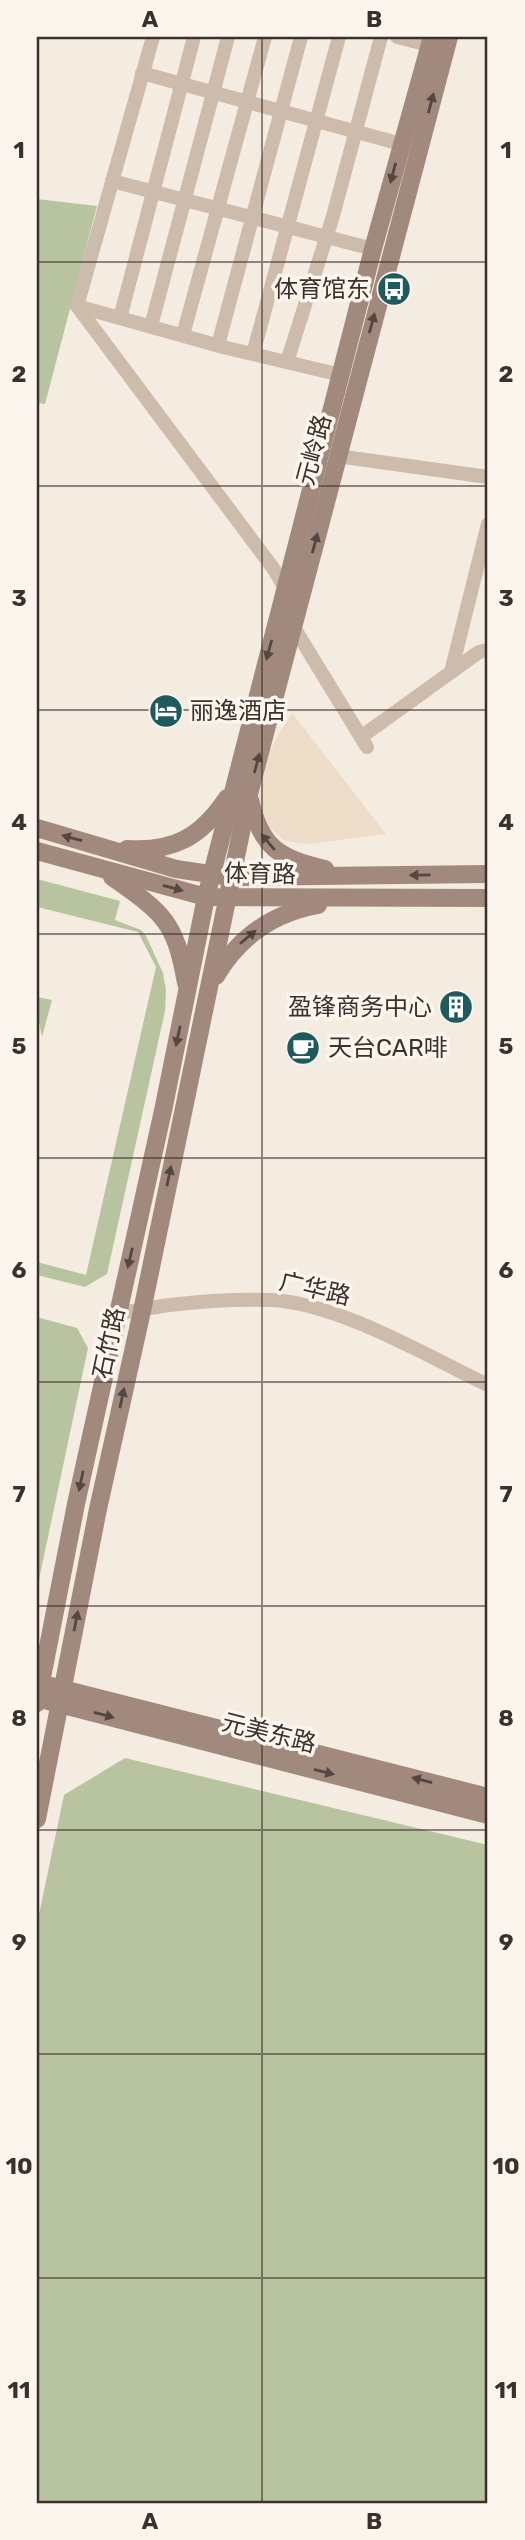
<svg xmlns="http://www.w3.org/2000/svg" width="525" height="2540" font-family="Rubik,'Noto Sans SC',sans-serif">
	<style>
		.green { fill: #b8c4a0 }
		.plaza { fill: #ecdcc8 }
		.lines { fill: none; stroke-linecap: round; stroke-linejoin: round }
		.street { stroke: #cdbbac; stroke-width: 14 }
		.secondary { stroke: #a18a7d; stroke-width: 18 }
		.oneway { fill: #544640 }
		.grid { fill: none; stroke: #3b302b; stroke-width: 2; stroke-opacity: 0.55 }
		.labels { text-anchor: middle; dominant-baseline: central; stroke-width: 7; stroke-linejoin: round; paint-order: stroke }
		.poi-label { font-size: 24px; fill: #3b302b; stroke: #fbf5ee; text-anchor: end }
		.street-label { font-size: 24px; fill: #3b302b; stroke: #fbf5ee }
		.neatline { fill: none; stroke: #3b302b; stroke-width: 2.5 }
		.grid-label { font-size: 23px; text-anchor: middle; font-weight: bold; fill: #3b302b }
	</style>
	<rect width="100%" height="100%" fill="#f4ebe1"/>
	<!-- green -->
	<g class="green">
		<polygon points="37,199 97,206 45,404 37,403"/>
		<polygon points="37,879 120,901 115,920 141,930 146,936 163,973 166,991 165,1011 107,1274 85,1287 37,1275 37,1262 86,1275 156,967 138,932 37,907"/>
		<polygon points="37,997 52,1000 42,1037 37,1011"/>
		<polygon points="37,1317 77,1328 88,1348 37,1589"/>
		<polygon points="125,1758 488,1845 488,2503 37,2503 37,1924 64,1795"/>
	</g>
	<!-- plaza -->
	<polygon class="plaza" points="292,713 386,834 308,844 285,841 269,827 258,800 264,763 277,737"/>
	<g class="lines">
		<!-- street -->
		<g class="street">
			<polyline points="153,37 77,306 223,347 341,375"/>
			<polyline points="397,37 429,45"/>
			<polyline points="142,73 401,144"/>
			<polyline points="112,181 373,249"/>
			<polyline points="77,306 273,568 285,588"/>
			<polyline points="120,318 194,37"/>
			<polyline points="151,326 228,37"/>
			<polyline points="183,335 265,37"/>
			<polyline points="218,345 301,37"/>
			<polyline points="253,354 339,37"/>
			<polyline points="287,362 333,216 381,37"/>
			<polyline points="337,456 488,477"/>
			<polyline points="293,626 367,747"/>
			<polyline points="451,672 488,524"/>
			<polyline points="361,737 479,652 488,650"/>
			<path d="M118,1313C136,1311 153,1307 170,1305C203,1301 239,1299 271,1300C338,1303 427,1356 488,1385"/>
		</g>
		<!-- secondary -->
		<g class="secondary">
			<path d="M250,800C261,848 279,858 325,869"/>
			<polyline points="37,828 176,869 230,877 488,874"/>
			<path d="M127,849C174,852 201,837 227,798"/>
			<polyline points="37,851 206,897 488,898"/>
			<path d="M112,877C163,913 175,920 186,983"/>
			<path d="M216,976C239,937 273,913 318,905"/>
			<polyline points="51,1686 488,1797"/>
			<polyline points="48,1701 488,1815"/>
			<polyline points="37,1703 76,1504 164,1106 206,897 373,249 432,37"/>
			<polyline points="37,1819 98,1509 142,1311 249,794 449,37"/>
		</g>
	</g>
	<!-- one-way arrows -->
	<defs><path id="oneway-solid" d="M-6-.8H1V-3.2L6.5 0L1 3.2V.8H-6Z" transform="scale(1.75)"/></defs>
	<g class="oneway">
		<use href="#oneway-solid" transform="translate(431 103) rotate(-75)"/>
		<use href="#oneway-solid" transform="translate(393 173) rotate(105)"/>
		<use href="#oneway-solid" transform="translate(372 323) rotate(-75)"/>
		<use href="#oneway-solid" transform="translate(315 543) rotate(-75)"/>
		<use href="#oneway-solid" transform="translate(269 650) rotate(105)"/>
		<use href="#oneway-solid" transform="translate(257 763) rotate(-75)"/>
		<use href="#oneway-solid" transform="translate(72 838) rotate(-165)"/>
		<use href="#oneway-solid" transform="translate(268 842) rotate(-130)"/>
		<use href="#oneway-solid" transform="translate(420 875) rotate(179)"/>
		<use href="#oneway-solid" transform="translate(173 888) rotate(15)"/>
		<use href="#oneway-solid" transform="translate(248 937) rotate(-40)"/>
		<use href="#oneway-solid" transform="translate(178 1036) rotate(102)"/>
		<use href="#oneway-solid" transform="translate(169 1176) rotate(-78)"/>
		<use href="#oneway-solid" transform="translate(130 1258) rotate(103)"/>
		<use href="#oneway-solid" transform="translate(122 1398) rotate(-78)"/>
		<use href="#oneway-solid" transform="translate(81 1481) rotate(102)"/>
		<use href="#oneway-solid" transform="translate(76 1621) rotate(-79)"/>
		<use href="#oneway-solid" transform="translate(104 1715) rotate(15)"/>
		<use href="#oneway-solid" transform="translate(324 1772) rotate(14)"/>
		<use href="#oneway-solid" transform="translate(422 1780) rotate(-166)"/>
	</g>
	<!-- grid -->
	<path class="grid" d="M262,37V2503M37,262H488M37,486H488M37,710H488M37,934H488M37,1158H488M37,1382H488M37,1606H488M37,1830H488M37,2054H488M37,2278H488"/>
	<!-- icons -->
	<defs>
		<g id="bus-disc" transform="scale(1.75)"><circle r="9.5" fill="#1f5a5e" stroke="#fbf5ee"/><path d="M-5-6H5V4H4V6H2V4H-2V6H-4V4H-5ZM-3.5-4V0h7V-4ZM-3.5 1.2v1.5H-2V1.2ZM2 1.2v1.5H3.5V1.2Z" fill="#fff"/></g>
		<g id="hotel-disc" transform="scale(1.75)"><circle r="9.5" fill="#1f5a5e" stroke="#fbf5ee"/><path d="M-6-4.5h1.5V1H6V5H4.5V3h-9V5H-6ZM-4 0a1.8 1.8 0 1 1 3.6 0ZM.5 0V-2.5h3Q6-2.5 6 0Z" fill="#fff"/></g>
		<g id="building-disc" transform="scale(1.75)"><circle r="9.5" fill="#1f5a5e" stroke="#fbf5ee"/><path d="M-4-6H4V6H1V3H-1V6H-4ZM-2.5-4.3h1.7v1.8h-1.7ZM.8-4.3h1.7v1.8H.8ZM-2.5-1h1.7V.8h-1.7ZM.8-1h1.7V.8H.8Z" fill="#fff"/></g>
		<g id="cafe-disc" transform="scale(1.75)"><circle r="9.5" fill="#1f5a5e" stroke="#fbf5ee"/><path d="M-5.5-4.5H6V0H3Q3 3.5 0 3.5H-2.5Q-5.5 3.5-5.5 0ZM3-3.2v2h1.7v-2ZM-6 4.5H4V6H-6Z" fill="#fff"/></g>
	</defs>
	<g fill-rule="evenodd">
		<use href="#bus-disc" x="394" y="289"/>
		<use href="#hotel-disc" x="166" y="711"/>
		<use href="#building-disc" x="456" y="1007"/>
		<use href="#cafe-disc" x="303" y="1048"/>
	</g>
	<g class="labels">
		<!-- poi labels -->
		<g class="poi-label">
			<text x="370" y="289">体育馆东</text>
			<text x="190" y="711" text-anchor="start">丽逸酒店</text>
			<text x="432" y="1007">盈锋商务中心</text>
			<text x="328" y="1048" text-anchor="start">天台CAR啡</text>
		</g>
		<!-- street labels -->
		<g class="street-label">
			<text transform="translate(314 450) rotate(-75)">元岭路</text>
			<text transform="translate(260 874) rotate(1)">体育路</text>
			<text transform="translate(315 1289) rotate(13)">广华路</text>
			<text transform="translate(109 1343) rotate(-78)">石竹路</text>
			<text transform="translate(269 1733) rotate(14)">元美东路</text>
		</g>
	</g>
	<!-- border -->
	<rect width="525" height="2540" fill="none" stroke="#fbf5ee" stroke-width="77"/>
	<rect x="38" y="38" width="448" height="2464" class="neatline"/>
	<g class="grid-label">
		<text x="150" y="27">A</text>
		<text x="374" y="27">B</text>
		<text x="19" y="158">1</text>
		<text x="506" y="158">1</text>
		<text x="19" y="382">2</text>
		<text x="506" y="382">2</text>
		<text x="19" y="606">3</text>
		<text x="506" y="606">3</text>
		<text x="19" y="830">4</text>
		<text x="506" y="830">4</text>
		<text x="19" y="1054">5</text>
		<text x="506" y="1054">5</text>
		<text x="19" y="1278">6</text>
		<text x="506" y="1278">6</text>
		<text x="19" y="1502">7</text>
		<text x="506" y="1502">7</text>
		<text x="19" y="1726">8</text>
		<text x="506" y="1726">8</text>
		<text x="19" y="1950">9</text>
		<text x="506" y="1950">9</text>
		<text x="19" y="2174">10</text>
		<text x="506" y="2174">10</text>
		<text x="19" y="2398">11</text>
		<text x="506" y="2398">11</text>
		<text x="150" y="2529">A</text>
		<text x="374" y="2529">B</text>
	</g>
</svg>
